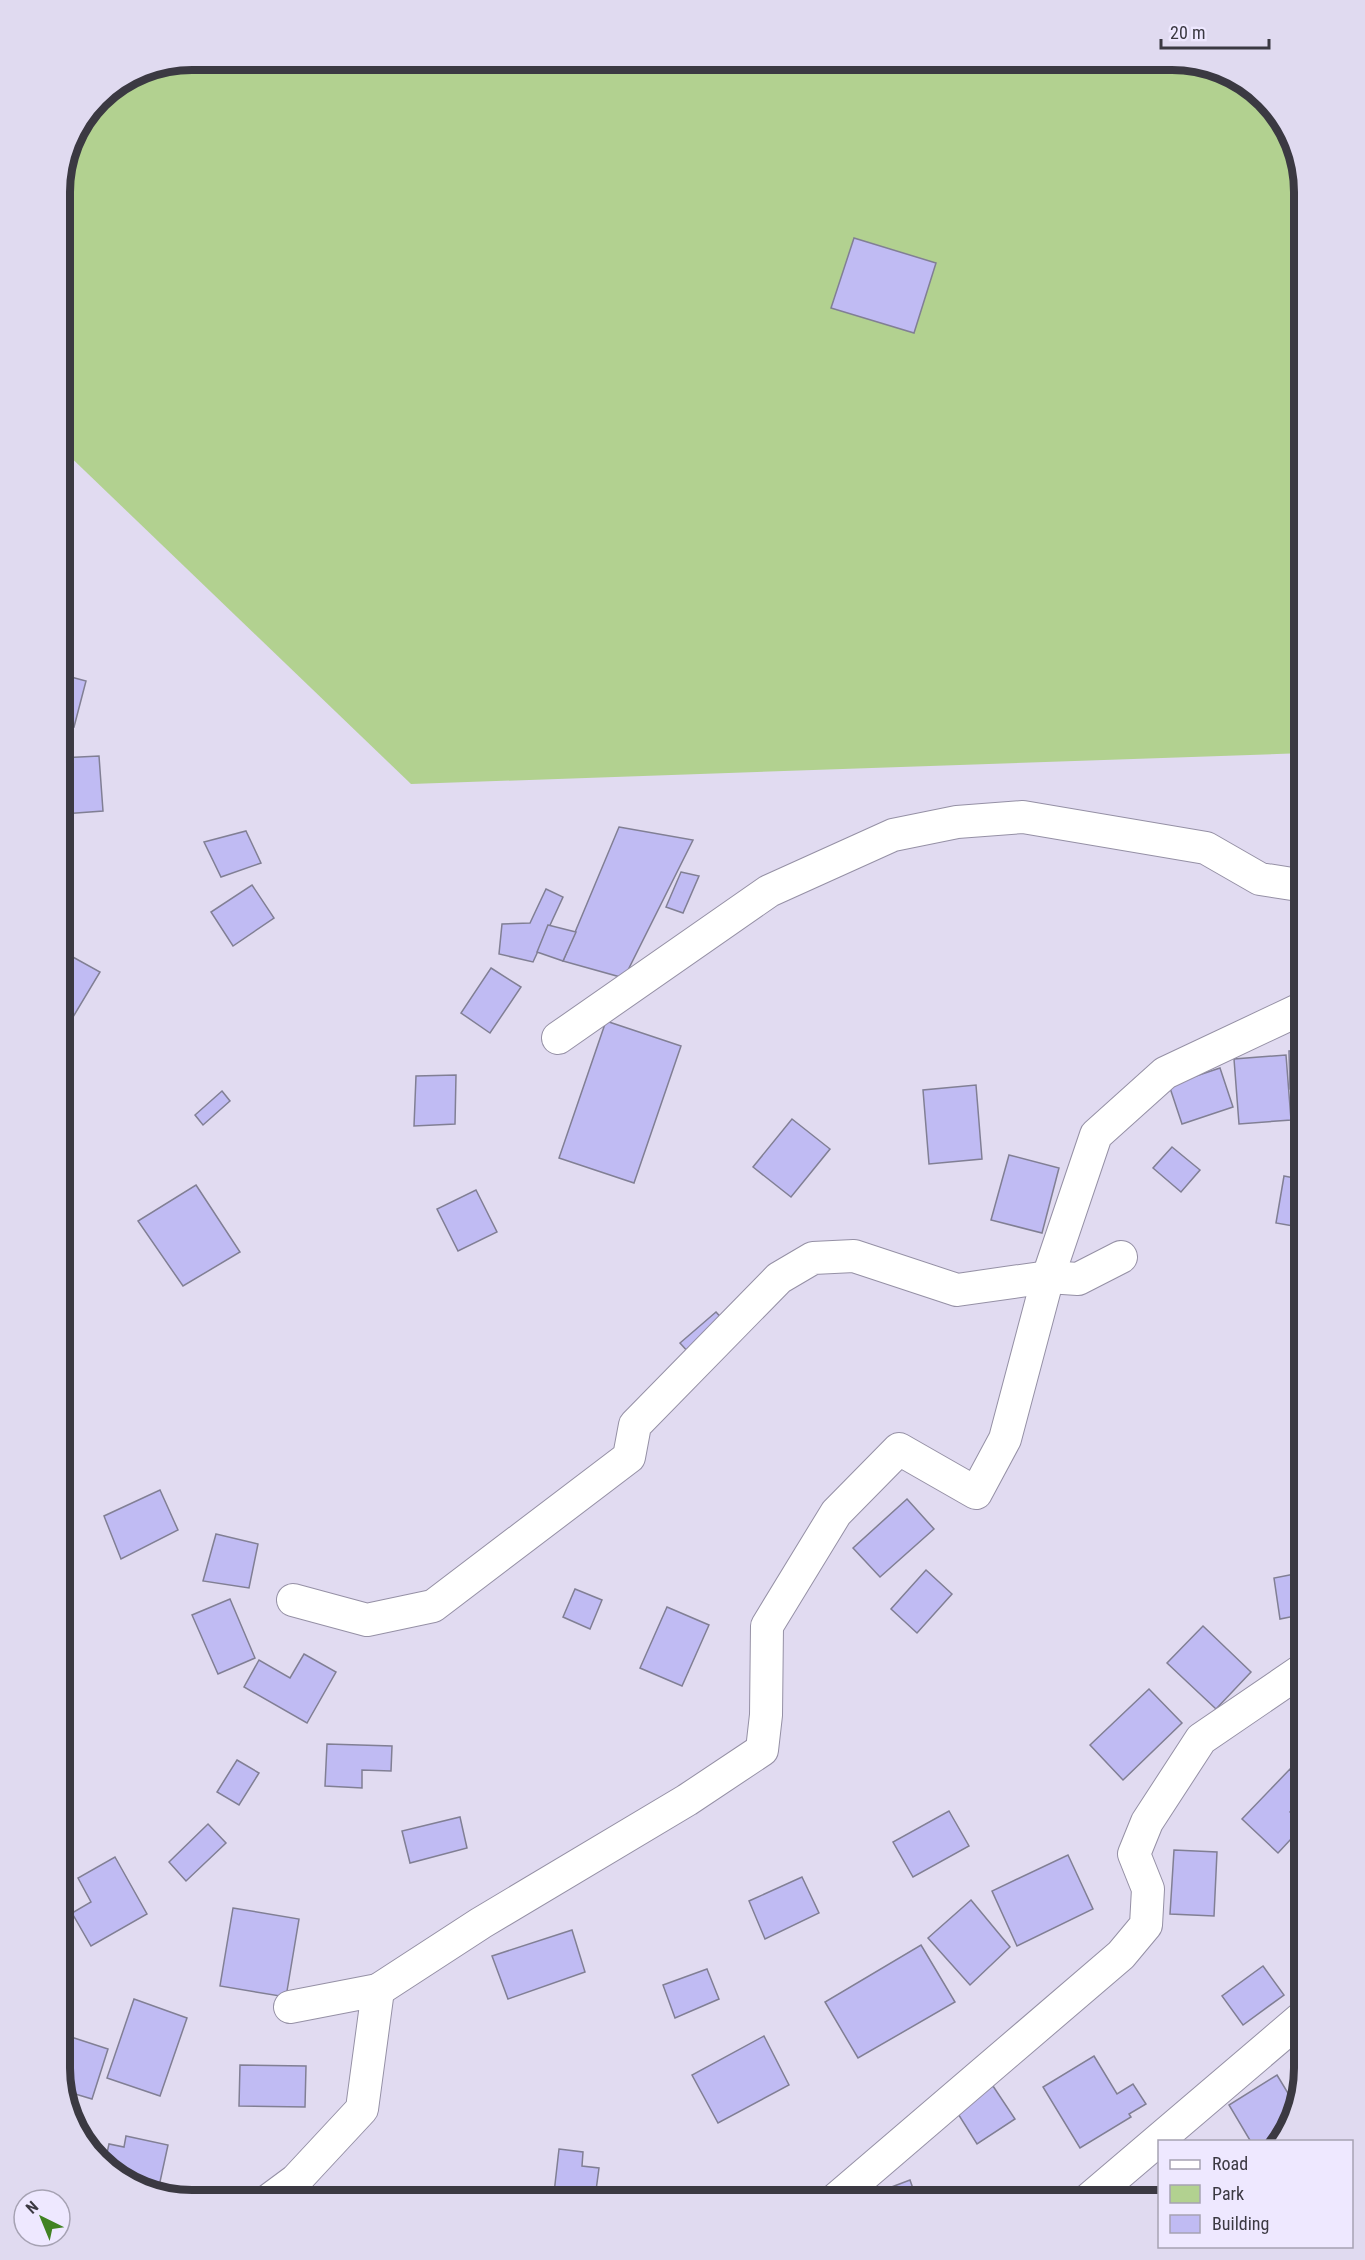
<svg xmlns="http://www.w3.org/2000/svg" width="1365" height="2260" font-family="'Roboto Condensed',sans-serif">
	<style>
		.green { fill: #b2d190 }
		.building { fill: #c0bbf3; stroke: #817f94; stroke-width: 1.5 }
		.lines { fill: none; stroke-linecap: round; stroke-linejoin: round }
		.minor-casing { stroke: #9590a5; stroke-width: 34 }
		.minor { stroke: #fff; stroke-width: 32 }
		.rim { fill: none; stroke: #3b3942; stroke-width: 8 }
	</style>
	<rect width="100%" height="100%" fill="#e1dbf1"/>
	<!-- green -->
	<polygon class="green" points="193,60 1181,60 1246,83 1291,134 1305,193 1305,753 411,784 60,447 60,185 70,142 99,99 142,70"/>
	<!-- building -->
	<g class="building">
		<polygon points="854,238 936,263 914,333 831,308"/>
		<polygon points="60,674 86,681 74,727 60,723"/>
		<polygon points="99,756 103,811 63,814 60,758"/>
		<polygon points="619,827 693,840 624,978 563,961"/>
		<polygon points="246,831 261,863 221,877 204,842"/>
		<polygon points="681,872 699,876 683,913 666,907"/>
		<polygon points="252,885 274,918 233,946 211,912"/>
		<polygon points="546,889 563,897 533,962 499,954 502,924 530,923"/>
		<polygon points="548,925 576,932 563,961 537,952"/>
		<polygon points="62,951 100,972 70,1022 60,1016 60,955"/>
		<polygon points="491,968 521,987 490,1033 461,1013"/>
		<polygon points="606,1021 681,1046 634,1183 559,1158"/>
		<polygon points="1305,1050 1305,1089 1290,1089 1289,1051"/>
		<polygon points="1286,1055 1291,1120 1239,1124 1234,1059"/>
		<polygon points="1220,1068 1233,1107 1182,1124 1169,1085"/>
		<polygon points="456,1075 455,1124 414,1126 416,1076"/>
		<polygon points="976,1085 982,1159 929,1164 923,1090"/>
		<polygon points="222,1091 230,1101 203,1125 195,1115"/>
		<polygon points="792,1119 830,1149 791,1197 753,1167"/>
		<polygon points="1172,1147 1200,1170 1181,1192 1153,1168"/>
		<polygon points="1009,1155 1059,1168 1042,1233 991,1220"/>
		<polygon points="1284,1176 1305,1180 1305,1228 1276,1223"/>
		<polygon points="196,1185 240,1252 183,1286 138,1221"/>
		<polygon points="476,1190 497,1232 458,1251 437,1209"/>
		<polygon points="716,1312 725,1322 689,1353 680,1343"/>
		<polygon points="160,1490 178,1530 121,1559 104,1516"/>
		<polygon points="907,1499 934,1529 880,1577 853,1548"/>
		<polygon points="216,1534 258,1544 249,1588 203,1581"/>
		<polygon points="60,1546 64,1546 60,1588"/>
		<polygon points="926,1570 952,1594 917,1633 891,1609"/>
		<polygon points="1305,1572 1305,1614 1280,1619 1274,1578"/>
		<polygon points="575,1589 602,1600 590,1629 563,1617"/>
		<polygon points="230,1599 255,1658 218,1674 192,1615"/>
		<polygon points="667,1607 709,1625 682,1686 640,1668"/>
		<polygon points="1203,1626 1251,1672 1216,1709 1167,1663"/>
		<polygon points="304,1654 336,1672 307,1723 244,1687 259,1660 290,1678"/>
		<polygon points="1149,1689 1182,1723 1123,1780 1090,1745"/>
		<polygon points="327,1744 392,1746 391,1771 362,1770 362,1788 325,1786"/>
		<polygon points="237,1760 259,1773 239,1805 217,1792"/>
		<polygon points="1290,1769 1305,1783 1305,1796 1290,1812 1304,1825 1278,1853 1242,1819"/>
		<polygon points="949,1811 969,1846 913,1877 893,1842"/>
		<polygon points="460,1817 467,1848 410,1863 402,1831"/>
		<polygon points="208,1824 226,1843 186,1881 169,1862"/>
		<polygon points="1174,1850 1217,1852 1214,1916 1170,1914"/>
		<polygon points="1068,1855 1093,1909 1017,1946 992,1891"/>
		<polygon points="115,1857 147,1914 91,1946 72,1913 91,1902 78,1878"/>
		<polygon points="802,1877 819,1913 765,1939 749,1901"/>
		<polygon points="971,1900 1010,1947 970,1985 928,1938"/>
		<polygon points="233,1908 299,1919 286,1997 220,1986"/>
		<polygon points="572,1930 585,1972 508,1999 492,1956"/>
		<polygon points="921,1945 955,2002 858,2058 825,2002"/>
		<polygon points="1263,1966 1284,1995 1243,2025 1222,1996"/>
		<polygon points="707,1969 719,1999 675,2018 663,1985"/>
		<polygon points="134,1999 187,2018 160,2096 107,2078"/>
		<polygon points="65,2035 108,2049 92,2099 65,2091 60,2067 60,2050"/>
		<polygon points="764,2036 789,2085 718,2123 692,2075"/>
		<polygon points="1094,2056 1117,2094 1133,2084 1146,2104 1129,2114 1131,2117 1080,2148 1043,2087"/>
		<polygon points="240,2065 306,2066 305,2107 239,2106"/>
		<polygon points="1277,2075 1294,2103 1286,2132 1269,2142 1251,2142 1229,2105"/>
		<polygon points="993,2086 1015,2119 977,2144 955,2109"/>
		<polygon points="126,2136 168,2145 158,2191 120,2178 121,2173 114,2172 105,2162 109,2144 124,2147"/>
		<polygon points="559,2149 583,2152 582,2166 599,2168 595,2198 554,2193"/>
		<polygon points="910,2180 917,2200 857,2200"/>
	</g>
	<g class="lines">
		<!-- minor casing -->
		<g class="minor-casing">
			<g id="minor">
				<polyline points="558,1038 769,891 893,835 957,822 1023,817 1206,848 1260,879 1305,886"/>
				<polyline points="293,1600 367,1620 433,1606 629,1457 635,1425 779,1278 813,1258 854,1256 957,1290 1048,1277 1078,1279 1121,1257"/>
				<polyline points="378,1990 481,1923 687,1800 762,1750 766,1715 767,1626 836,1513 899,1449 976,1493 1005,1439 1048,1277 1096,1135 1165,1073 1305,1007"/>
				<polyline points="269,2200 296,2180 362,2109 378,1990 290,2007"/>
				<polyline points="835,2200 1121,1955 1146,1925 1148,1889 1134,1854 1147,1822 1201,1739 1305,1668"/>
				<polyline points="1088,2200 1305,2015"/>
			</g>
		</g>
		<!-- minor -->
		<use href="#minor" class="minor"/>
	</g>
	<!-- crop -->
	<path d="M0 0H1365V2260H0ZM192 70H1172A122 122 0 0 1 1294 192V2068A122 122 0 0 1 1172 2190H192A122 122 0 0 1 70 2068V192A122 122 0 0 1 192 70Z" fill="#e0daf0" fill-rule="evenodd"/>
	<path class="rim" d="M192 70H1172A122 122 0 0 1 1294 192V2068A122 122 0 0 1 1172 2190H192A122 122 0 0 1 70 2068V192A122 122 0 0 1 192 70Z"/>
	<!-- legend -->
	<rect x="1158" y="2140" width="195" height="108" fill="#eee8ff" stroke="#a6a2b3" stroke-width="1.5"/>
	<rect x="1170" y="2160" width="30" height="9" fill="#ffffff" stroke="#a6a2b3" stroke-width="1.5"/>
	<text x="1212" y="2170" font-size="18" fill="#3b3942">Road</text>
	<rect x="1170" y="2185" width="30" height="18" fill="#b2d190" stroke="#a6a2b3" stroke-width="1.5"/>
	<text x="1212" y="2200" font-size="18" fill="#3b3942">Park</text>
	<rect x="1170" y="2215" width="30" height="18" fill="#c0bbf3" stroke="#a6a2b3" stroke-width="1.5"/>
	<text x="1212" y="2230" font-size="18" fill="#3b3942">Building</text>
	<!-- north arrow -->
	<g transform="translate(42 2218) rotate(317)"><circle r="28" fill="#eee8ff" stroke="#a6a2b3" stroke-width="1.5"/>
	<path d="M0-4.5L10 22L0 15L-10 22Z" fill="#418222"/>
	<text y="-9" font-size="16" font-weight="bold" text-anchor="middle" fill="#3b3942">N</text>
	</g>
	<!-- scale -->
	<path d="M1161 39v9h108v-9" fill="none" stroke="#3b3942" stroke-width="3"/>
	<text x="1170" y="39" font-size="18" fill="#3b3942" stroke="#eee8ff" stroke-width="4.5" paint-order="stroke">20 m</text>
</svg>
